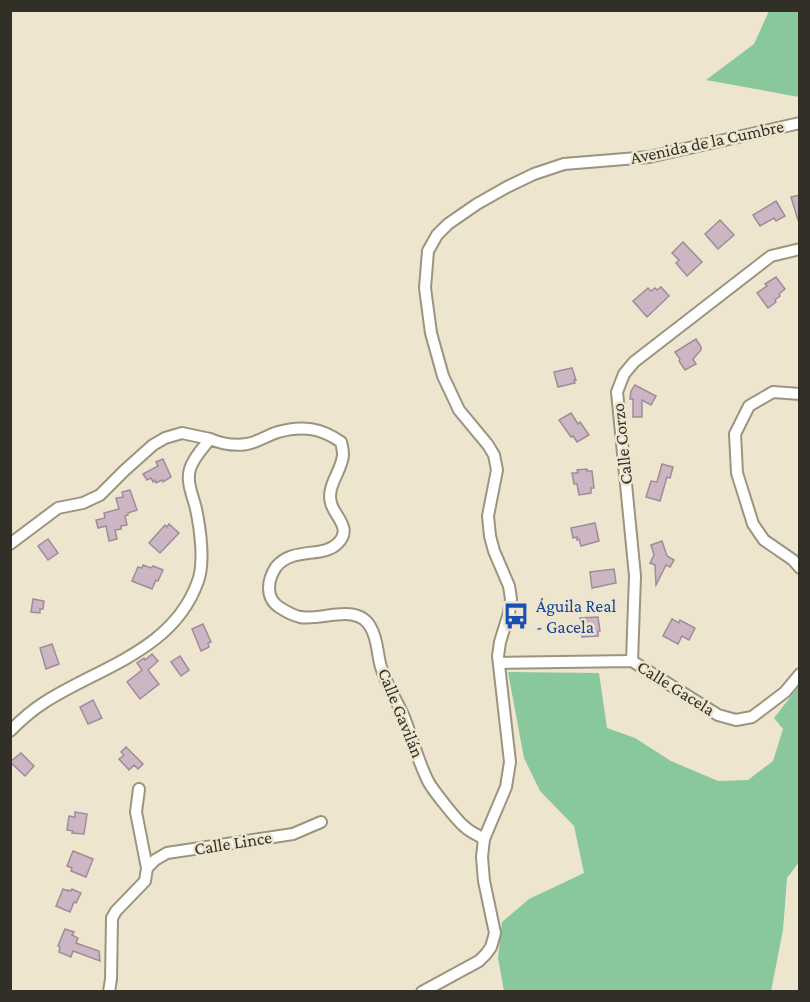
<svg xmlns="http://www.w3.org/2000/svg" width="810" height="1002" font-family="'Crimson Pro',serif">
	<style>
		.green { fill: #89c79d }
		.building { fill: #ccb6c4; stroke: #a08c99; stroke-width: 1.5 }
		.lines { fill: none; stroke-linecap: round; stroke-linejoin: round }
		.minor-casing { stroke: #9b947f; stroke-width: 14 }
		.minor { stroke: #fff; stroke-width: 10 }
		.labels { text-anchor: middle; dominant-baseline: central; stroke-width: 5; stroke-linejoin: round; paint-order: stroke }
		.street-label { font-size: 18px; fill: #322f27; stroke: #ede5ce }
		.transit-label { font-size: 18px; fill: #164399; stroke: #ede5ce; text-anchor: start }
	</style>
	<rect width="100%" height="100%" fill="#ede5ce"/>
	<!-- green -->
	<g class="green">
		<polygon points="769,11 799,11 799,97 706,80 754,44"/>
		<polygon points="508,672 599,673 607,728 635,738 671,761 718,781 748,780 773,761 783,729 774,718 799,686 799,862 787,878 783,930 771,991 504,991 498,958 502,922 529,899 584,873 574,826 540,791 524,758"/>
	</g>
	<!-- building -->
	<g class="building">
		<polygon points="800,195 800,220 798,220 791,197"/>
		<polygon points="776,201 785,216 776,221 774,218 760,226 753,215"/>
		<polygon points="720,220 734,235 718,249 705,234"/>
		<polygon points="683,242 702,262 687,276 676,263 679,260 672,253"/>
		<polygon points="776,277 785,289 779,294 780,296 775,300 776,302 768,308 757,293 767,286 765,284"/>
		<polygon points="661,287 669,296 647,317 633,301 648,288 651,291 655,288 657,290"/>
		<polygon points="696,339 701,347 701,350 693,359 696,364 685,370 679,361 680,359 675,352"/>
		<polygon points="572,368 576,380 574,380 575,383 558,387 554,372"/>
		<polygon points="635,385 656,396 651,405 642,400 642,417 633,417 633,399 630,399 631,391"/>
		<polygon points="571,413 578,424 580,422 589,435 577,442 573,436 571,437 559,420"/>
		<polygon points="163,459 171,477 163,482 162,480 156,483 155,480 153,482 151,478 147,480 143,474 158,466 156,462"/>
		<polygon points="662,464 673,467 670,478 667,477 660,501 646,497 651,481 657,482"/>
		<polygon points="587,469 587,471 592,471 594,488 591,488 591,493 579,495 577,484 574,484 572,473 578,473 577,470"/>
		<polygon points="130,490 137,510 128,513 128,515 125,516 127,525 121,526 121,529 115,530 117,539 109,541 106,526 98,528 96,520 105,518 104,513 119,509 116,498 123,497 122,492"/>
		<polygon points="595,523 599,541 581,546 579,539 577,540 577,537 573,538 571,528"/>
		<polygon points="169,524 179,533 160,553 149,543 165,525 167,527"/>
		<polygon points="48,539 58,553 48,560 38,546"/>
		<polygon points="662,541 667,556 674,560 670,567 666,565 656,585 655,565 650,563 654,555 651,545"/>
		<polygon points="143,565 151,568 153,566 163,570 158,581 156,580 152,589 132,581 138,567 142,568"/>
		<polygon points="614,569 616,583 592,588 590,572"/>
		<polygon points="33,599 44,601 43,609 40,609 40,613 31,612"/>
		<polygon points="598,617 600,631 598,631 598,636 582,637 580,618"/>
		<polygon points="672,619 679,623 680,620 695,628 689,640 682,636 678,644 663,636"/>
		<polygon points="203,624 211,642 208,643 209,647 201,651 192,629"/>
		<polygon points="52,644 59,664 46,669 40,648"/>
		<polygon points="152,654 158,661 148,670 159,684 140,699 127,682 142,670 137,663 144,658 145,660"/>
		<polygon points="180,656 189,670 181,676 171,662"/>
		<polygon points="93,700 102,718 88,724 80,707"/>
		<polygon points="126,747 143,764 138,769 134,765 129,770 119,759 124,755 121,752"/>
		<polygon points="21,753 34,766 25,776 10,762"/>
		<polygon points="75,812 87,814 84,834 72,833 73,831 67,830 69,816 75,817"/>
		<polygon points="73,851 93,859 86,877 71,871 72,868 67,866"/>
		<polygon points="63,889 68,891 68,890 71,891 72,889 81,893 76,903 74,902 70,912 56,906"/>
		<polygon points="65,929 74,932 72,935 78,938 76,943 99,951 100,961 73,951 71,957 59,952 60,947 58,946"/>
	</g>
	<g class="lines">
		<!-- minor casing -->
		<g class="minor-casing">
			<g id="minor">
				<polyline points="800,394 773,392 749,406 735,434 737,473 753,524 764,540 793,560 800,568"/>
				<polyline points="10,544 58,508 83,503 100,495 125,470 153,445 165,438 182,433 210,439"/>
				<polyline points="632,661 635,576 617,392 624,374 634,362 771,256 800,249"/>
				<polyline points="499,663 632,661 718,715 736,720 752,717 785,692 800,674"/>
				<path d="M10,731C21,720 32,710 45,702C100,667 174,650 198,581C205,562 200,528 196,509C193,496 186,482 190,469C193,458 203,448 210,439C222,444 235,446 247,444C258,442 268,435 278,432C302,425 321,428 341,442C342,446 343,451 343,455C342,471 326,486 331,503C334,516 353,528 338,543C323,559 293,546 276,567C272,573 269,580 269,588C269,596 273,603 279,607C285,611 292,615 300,617C322,621 358,602 371,628C378,640 377,654 381,667C386,684 397,701 404,717C412,738 418,761 428,781C432,789 458,822 465,827C470,832 478,835 484,839"/>
				<polyline points="139,789 136,812 147,868"/>
				<polyline points="109,992 111,979 112,918 116,911 145,881 147,868 155,860 167,853 293,834 321,822"/>
				<polyline points="422,992 479,961 486,954 491,947 495,933 484,881 482,857 484,839 506,787 510,762 498,656 500,642 509,613 511,599 509,586 494,551 490,536 488,516 497,470 494,455 488,445 459,410 443,376 431,333 425,288 428,251 437,235 448,224 477,204 507,187 534,174 564,164 649,157 800,123"/>
			</g>
		</g>
		<!-- minor -->
		<use href="#minor" class="minor"/>
	</g>
	<!-- icons -->
	<defs>
		<g id="bus-bare" transform="scale(2.07)"><path d="M-5-6H5V4H4V6H2V4H-2V6H-4V4H-5ZM-3.5-4V0h7V-4ZM-3.5 1.2v1.5H-2V1.2ZM2 1.2v1.5H3.5V1.2Z" fill="#1a4fb4" stroke="#ede5ce" stroke-width="2.5" paint-order="stroke"/></g>
	</defs>
	<g fill-rule="evenodd">
		<use href="#bus-bare" x="516" y="616"/>
	</g>
	<g class="labels">
		<!-- street labels -->
		<g class="street-label">
			<text transform="translate(707 142) rotate(-12)">Avenida de la Cumbre</text>
			<text transform="translate(622 444) rotate(-96)">Calle Corzo</text>
			<text transform="translate(676 688) rotate(32)">Calle Gacela</text>
			<text transform="translate(401 713) rotate(68)">Calle Gavilán</text>
			<text transform="translate(233 843) rotate(-9)">Calle Lince</text>
		</g>
		<!-- transit labels -->
		<g class="transit-label">
			<text x="536" y="606">Águila Real<tspan x="536" dy="21">- Gacela</tspan></text>
		</g>
	</g>
	<!-- border -->
	<rect width="810" height="1002" fill="none" stroke="#322f27" stroke-width="24"/>
</svg>
